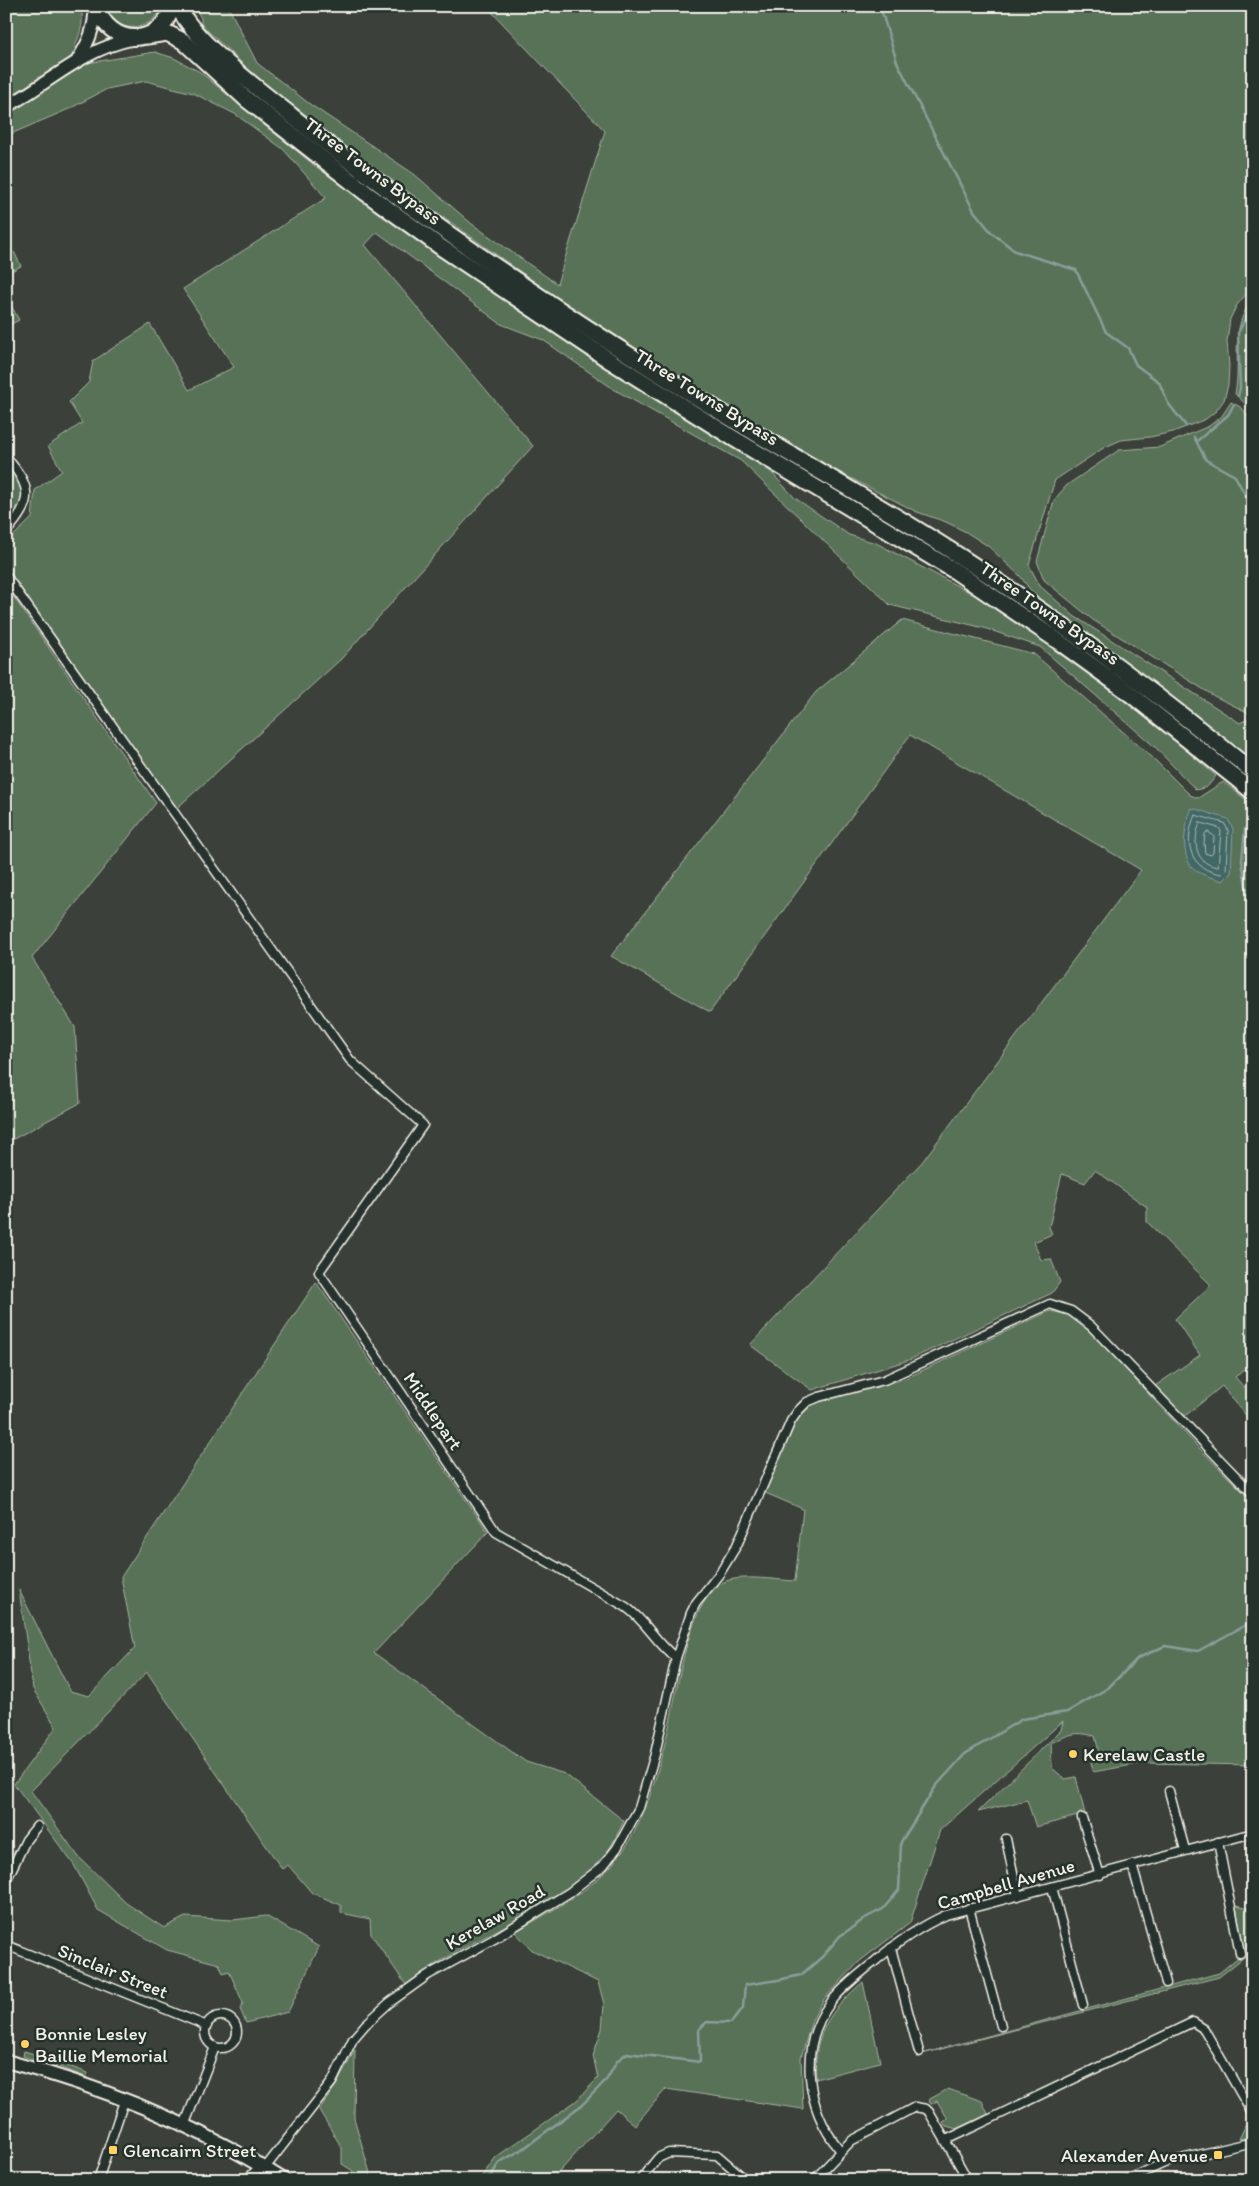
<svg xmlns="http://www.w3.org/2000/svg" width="1259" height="2186" font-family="Itim,sans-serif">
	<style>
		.green { fill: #587258; stroke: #a6b2a0 }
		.water { fill: #426766; stroke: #899e9a }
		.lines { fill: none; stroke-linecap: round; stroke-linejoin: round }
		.shore { stroke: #adbab4; stroke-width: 1 }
		.stream { stroke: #899e9a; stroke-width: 2.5 }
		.street-casing { stroke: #f4f1e8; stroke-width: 11 }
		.secondary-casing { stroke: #f4f1e8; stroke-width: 15 }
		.primary-casing { stroke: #f4f1e8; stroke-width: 16 }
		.highway-casing { stroke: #f4f1e8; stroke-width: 19 }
		.street { stroke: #26332d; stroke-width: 8 }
		.secondary { stroke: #26332d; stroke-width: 11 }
		.primary { stroke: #26332d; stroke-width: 12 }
		.highway { stroke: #26332d; stroke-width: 15 }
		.poi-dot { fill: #ffd166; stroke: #26332d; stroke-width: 2 }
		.labels { text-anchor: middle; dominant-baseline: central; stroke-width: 5; stroke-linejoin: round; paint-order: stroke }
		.street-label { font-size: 19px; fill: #f4f1e8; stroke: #26332d }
		.poi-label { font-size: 19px; fill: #f4f1e8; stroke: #26332d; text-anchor: start }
	</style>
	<rect width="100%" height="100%" fill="#3b413a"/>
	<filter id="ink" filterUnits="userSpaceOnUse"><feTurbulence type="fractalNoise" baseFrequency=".02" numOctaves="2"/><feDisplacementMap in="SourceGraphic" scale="10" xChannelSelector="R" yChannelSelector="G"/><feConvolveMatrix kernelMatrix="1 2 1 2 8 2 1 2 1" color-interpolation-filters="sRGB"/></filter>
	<g filter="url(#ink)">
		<!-- green -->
		<g class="green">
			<path d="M6,6H81C84,22 81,32 75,46L77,49C68,65 23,92 6,101Z"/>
			<path d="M103,6H162C150,35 115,34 103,6Z"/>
			<polygon points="194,6 228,6 257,63 311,105 414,174 472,224 557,284 605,131 486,6 1253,6 1253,286 1237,305 1230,319 1227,341 1229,366 1228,385 1224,400 1216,411 1206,419 1173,432 1150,437 1121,440 1105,447 1055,480 1029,565 1040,586 1074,616 1240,723 1253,716 1253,762 1194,713 1099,642 1037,599 1020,576 988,546 966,532 946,522 917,512 827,466 654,360 550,293 329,135 250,71 201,24 201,18"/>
			<polygon points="155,52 174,58 200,72 314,165 401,229 494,294 656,400 770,471 795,498 849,535 876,543 990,603 1060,652 1147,717 1216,776 1207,787 1196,790 1155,747 1040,647 984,628 890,605 741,461 615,390 543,340 501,324 377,232 365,245 533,446 341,659 177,808 6,567 6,543 32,518 35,490 62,471 48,446 82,423 69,402 89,382 93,361 150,324 189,390 234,367 183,289 326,198 283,149 235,114 193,93 146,81 107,89 69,109 6,136 6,113 81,64"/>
			<polygon points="14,252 21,266 6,274 6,257"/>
			<polygon points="6,296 19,320 6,327"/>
			<path d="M1253,297V411L1235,394C1242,356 1228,333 1253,297Z"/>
			<polygon points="1231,402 1242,408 1253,423 1253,715 1214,696 1093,620 1044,580 1037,561 1054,500 1067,485 1119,450 1160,447 1209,426 1222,416"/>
			<path d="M6,462C25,484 28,503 6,525Z"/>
			<polygon points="6,586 156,803 32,958 75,1027 80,1103 6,1143"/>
			<polygon points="902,620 1034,654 1153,758 1190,795 1198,798 1223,782 1253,805 1253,1364 1235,1377 1253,1397 1253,1424 1222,1386 1185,1416 1155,1386 1200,1355 1175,1319 1211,1285 1147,1222 1147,1207 1095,1170 1085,1183 1062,1174 1049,1227 1052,1234 1034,1242 1041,1260 1051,1259 1060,1282 1052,1293 909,1360 812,1390 750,1345 922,1162 1141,870 910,735 710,1012 611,956 816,692"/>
			<path d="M316,1282L488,1532L374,1653L526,1762L565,1774L624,1821C618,1832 613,1845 605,1855C552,1915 467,1936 406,1985L371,1934L370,1919L341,1913V1905L312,1893L288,1865L282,1869L147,1672L31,1791L78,1856L126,1903L164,1928L185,1917L233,1920L266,1916L319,1947L288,2012L246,2023L240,2009L243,2003L229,1971L223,1973L219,1964L167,1950L98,1910L74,1865L14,1784L56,1727L33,1689L19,1590L70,1691L89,1696L135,1648L121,1577Z"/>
			<path d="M1050,1311L1069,1315L1089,1330L1197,1446L1253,1502V1765L1144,1763L1093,1772L1091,1762L1101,1760L1095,1736C1074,1731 1070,1734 1051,1743L1052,1768L1065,1779L1076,1777L1085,1814L1036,1827L1027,1800L978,1812L1061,1730L1063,1721L940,1830L910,1923L860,1961L824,1999L812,2020L801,2058L803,2109L666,2089L635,2125L616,2109L552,2180H479L496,2157L576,2101L598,2078L593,2056L602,2029L604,2004L598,1982L532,1950L515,1932C554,1909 600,1887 625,1848C646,1816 657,1775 666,1739C677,1699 685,1608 720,1584C736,1573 775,1580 795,1581L803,1509L763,1492C777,1461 786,1424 814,1403L904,1379Z"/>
			<polygon points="1236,1906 1253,1910 1253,1942 1244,1949"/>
			<polygon points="1253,1945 1253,1950 1219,1977 918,2055 1219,1973"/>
			<path d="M863,1982L880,2062L816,2079C812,2034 831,2010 863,1982Z"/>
			<polygon points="355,2050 354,2118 372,2180 352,2180 353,2171 342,2164 342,2148 319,2110 337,2084"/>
			<polygon points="24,2051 58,2061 56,2067 23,2056"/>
			<polygon points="60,2063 88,2073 86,2077 59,2067"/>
			<polygon points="948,2089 982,2101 988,2114 957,2129 946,2126 943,2122 948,2119 937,2101 931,2104 929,2101 930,2099"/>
			<path d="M1248,2120L1251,2125C1251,2134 1248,2138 1239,2139Z"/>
		</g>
		<!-- water -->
		<path class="water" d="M1192,808L1228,819L1233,829L1231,873L1223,881C1213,878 1197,874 1191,866C1180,851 1185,823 1192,808Z"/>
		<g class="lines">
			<!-- shore -->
			<g class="shore">
				<path d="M1195,815L1224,823L1228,830L1226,870L1222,874C1189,870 1183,842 1195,815Z"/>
				<path d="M1200,823L1219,828L1221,831L1218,867C1195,864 1192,842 1200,823Z"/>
				<polygon points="1208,832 1214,836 1213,853 1211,855 1205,853 1204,843 1205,834"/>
			</g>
			<!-- stream -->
			<g class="stream">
				<polyline points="880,6 897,62 974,211 991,232 1015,251 1076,270 1106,332 1128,348 1136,365 1159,382 1168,403 1186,426"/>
				<polyline points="1238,396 1240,388 1238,333 1253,304"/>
				<polyline points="1194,437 1206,460 1235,476 1253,509"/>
				<polyline points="1197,441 1228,415 1234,404"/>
				<polyline points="1245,828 1242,861 1247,893"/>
				<polyline points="1248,900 1253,953"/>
				<polyline points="488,2180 500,2162 523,2149 583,2104 607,2079 617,2061 627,2053 700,2062 699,2029 707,2022 731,2023 743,2008 745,1985 778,1980 801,1975 822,1957 840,1936 867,1917 883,1909 899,1890 901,1842 936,1786 965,1754 1022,1719 1067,1712 1108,1688 1138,1658 1165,1646 1198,1651 1253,1621"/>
			</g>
			<!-- street casing -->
			<g class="street-casing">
				<g id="street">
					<path d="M6,457C32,487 34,501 6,532"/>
					<path d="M6,576L350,1060L423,1125L319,1272L496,1532L626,1607C647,1622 655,1642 676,1658"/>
					<polyline points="1169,1791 1185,1850"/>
					<polyline points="1082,1818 1100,1875"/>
					<polyline points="1006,1839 1018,1896"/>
					<polyline points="1218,1842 1240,1953"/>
					<polyline points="1132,1865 1166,1983"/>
					<polyline points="6,1881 26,1840 37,1826"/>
					<polyline points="1052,1887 1083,2005"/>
					<polyline points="969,1908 1001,2026"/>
					<polyline points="6,1945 207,2026"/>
					<polyline points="891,1948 919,2052"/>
					<circle cx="221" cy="2032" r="16"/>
					<polyline points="184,2126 215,2047"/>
					<polyline points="946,2140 1193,2022 1204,2029 1253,2115"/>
					<path d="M840,2150C806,2109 797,2047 831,2002C843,1987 858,1975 873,1963C895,1944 919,1927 946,1915L1253,1833"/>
					<polyline points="265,2168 332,2082 353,2039 365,2025 389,2003 428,1975 494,1939 570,1892 603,1866 617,1848 639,1808 655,1754 676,1658 691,1613 696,1603 720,1573 737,1545 791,1421 798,1411 807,1402 819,1397 884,1380 1050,1304 1071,1311 1091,1326 1253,1494"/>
					<polyline points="98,2180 124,2101"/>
					<polyline points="246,2180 261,2166"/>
					<polyline points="640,2180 658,2158 669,2153 717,2155 746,2180"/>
					<polyline points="814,2180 851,2141 915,2107 926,2109 929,2112 968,2180"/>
					<polyline points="1127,2180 1164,2163 1253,2142"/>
				</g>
			</g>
			<!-- secondary casing -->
			<g class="secondary-casing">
				<g id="secondary">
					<path d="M78,59C89,42 95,28 95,6"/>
					<path d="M6,107C49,83 83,49 133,39"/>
				</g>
			</g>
			<!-- primary casing -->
			<g class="primary-casing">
				<path id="primary" d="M6,2061C103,2087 199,2126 284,2180"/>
			</g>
			<!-- highway casing -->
			<g class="highway-casing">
				<g id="highway">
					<path d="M96,6C110,48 159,48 173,6"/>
					<path d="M178,6C192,40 262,92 292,116C434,230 587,331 742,425C816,470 892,512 964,559C1065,624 1160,696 1253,772"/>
					<polyline points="147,36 167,33 183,41 246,99 366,193 442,248 612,362 733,438 955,571 1055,639 1124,689 1253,792"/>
				</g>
			</g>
			<!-- street -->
			<use href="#street" class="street"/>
			<!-- secondary -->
			<use href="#secondary" class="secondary"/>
			<!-- primary -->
			<use href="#primary" class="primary"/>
			<!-- highway -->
			<use href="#highway" class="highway"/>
		</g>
	</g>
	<!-- markers -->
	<g class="poi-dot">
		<circle cx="1073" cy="1754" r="5"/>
		<circle cx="25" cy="2044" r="5"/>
		<rect x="108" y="2145" width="10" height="10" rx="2.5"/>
		<rect x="1213" y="2150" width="10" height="10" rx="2.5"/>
	</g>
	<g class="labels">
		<!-- street labels -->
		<g class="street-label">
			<text transform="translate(373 171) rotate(37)">Three Towns Bypass</text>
			<text transform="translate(707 397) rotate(32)">Three Towns Bypass</text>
			<text transform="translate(1050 613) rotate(35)">Three Towns Bypass</text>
			<text transform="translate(433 1411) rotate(56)">Middlepart</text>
			<text transform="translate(1006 1884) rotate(-16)">Campbell Avenue</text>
			<text transform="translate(495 1917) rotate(-30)">Kerelaw Road</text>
			<text transform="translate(113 1971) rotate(22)">Sinclair Street</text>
		</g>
		<!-- poi labels -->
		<g class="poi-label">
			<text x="1083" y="1754">Kerelaw Castle</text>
			<text x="35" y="2033">Bonnie Lesley<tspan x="35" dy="22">Baillie Memorial</tspan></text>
			<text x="123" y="2150">Glencairn Street</text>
			<text x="1208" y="2155" text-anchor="end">Alexander Avenue</text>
		</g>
	</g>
	<!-- margin -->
	<rect width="1259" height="2186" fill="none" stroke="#26332d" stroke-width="25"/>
	<rect x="12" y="12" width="1234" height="2161" fill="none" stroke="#f4f1e8" stroke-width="2" filter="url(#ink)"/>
</svg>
